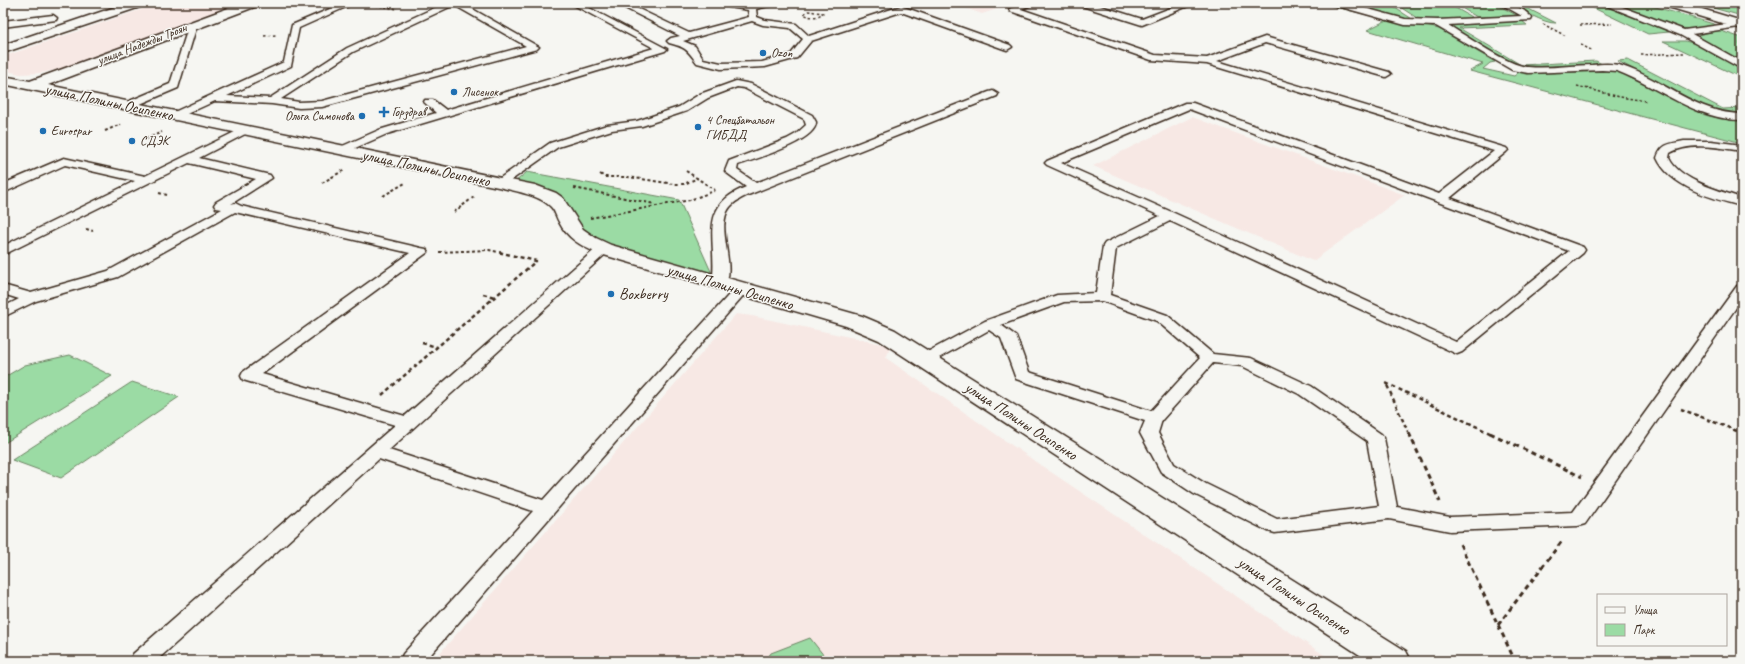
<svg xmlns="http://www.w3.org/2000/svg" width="1745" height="664" font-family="Caveat,sans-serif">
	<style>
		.built { fill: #f7e8e4 }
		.green { fill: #9bdba4; stroke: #6b8261 }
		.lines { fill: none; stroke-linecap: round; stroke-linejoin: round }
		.lane-casing { stroke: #3b2a1e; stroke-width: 3 }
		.street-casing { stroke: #3b2a1e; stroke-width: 3 }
		.secondary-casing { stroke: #3b2a1e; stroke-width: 3 }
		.path-far3 { stroke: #3b2a1e; stroke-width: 1.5; stroke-dasharray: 2.5 2; stroke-linecap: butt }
		.path-far2 { stroke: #3b2a1e; stroke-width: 2; stroke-dasharray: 3 2.5; stroke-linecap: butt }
		.path-far1 { stroke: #3b2a1e; stroke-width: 2.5; stroke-dasharray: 4 3; stroke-linecap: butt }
		.path { stroke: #3b2a1e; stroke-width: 3; stroke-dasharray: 5 4; stroke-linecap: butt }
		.lane { fill: #f6f6f2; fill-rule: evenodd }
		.street { fill: #f6f6f2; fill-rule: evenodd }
		.secondary { fill: #f6f6f2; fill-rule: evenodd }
		.poi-dot { fill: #1f6fb2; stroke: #f6f6f2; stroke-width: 1.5 }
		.labels { text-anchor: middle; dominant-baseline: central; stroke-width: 3; stroke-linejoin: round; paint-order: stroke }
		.far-street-label { font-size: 13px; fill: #3b2a1e; stroke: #f6f6f2 }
		.far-poi-label { font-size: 13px; fill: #3b2a1e; stroke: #f6f6f2; text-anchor: start }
		.street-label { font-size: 16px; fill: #3b2a1e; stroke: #f6f6f2 }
		.poi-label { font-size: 16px; fill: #3b2a1e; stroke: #f6f6f2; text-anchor: start }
	</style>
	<rect width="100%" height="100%" fill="#f6f6f2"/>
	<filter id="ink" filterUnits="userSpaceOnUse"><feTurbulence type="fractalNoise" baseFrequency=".025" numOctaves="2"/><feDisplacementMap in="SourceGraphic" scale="8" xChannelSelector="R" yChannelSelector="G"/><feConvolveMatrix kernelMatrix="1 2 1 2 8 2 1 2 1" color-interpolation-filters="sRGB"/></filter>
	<g filter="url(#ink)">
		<!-- built -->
		<g class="built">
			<polygon points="160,3 243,3 69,67 42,73 20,74 3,70 3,58 5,56"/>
			<polygon points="951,3 1015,3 982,14"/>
			<polygon points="1192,117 1405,195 1313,261 1093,166"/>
			<polygon points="736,314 752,316 891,346 886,358 1039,464 1333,661 433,661"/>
		</g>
		<!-- green -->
		<g class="green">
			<polygon points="1320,3 1333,3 1338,6 1439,29 1495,62 1490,63 1483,69 1514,76 1519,72 1542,73 1618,71 1705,115 1721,119 1742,121 1742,143 1470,71 1483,64 1367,30 1387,20"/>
			<polygon points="1394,3 1447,3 1473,18 1420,20"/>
			<polygon points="1453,3 1494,3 1518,16 1477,17"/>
			<path d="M1509,3H1517L1556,23C1544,24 1520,9 1509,3Z"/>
			<polygon points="1583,3 1598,3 1665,28 1669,32 1648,34"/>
			<polygon points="1611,3 1642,3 1717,25 1692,29 1680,28"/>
			<polygon points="1695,3 1719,3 1742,8 1742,16"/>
			<polygon points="1392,6 1417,22 1405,20 1355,8"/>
			<polygon points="1522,21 1527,25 1459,28 1521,65 1596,61 1602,64 1520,67 1511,63 1449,26 1452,24"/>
			<polygon points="1718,30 1742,38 1742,42 1739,43 1742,44 1742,61 1700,38 1698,35"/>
			<polygon points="1663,41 1685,41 1696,44 1742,70 1742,78"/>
			<polygon points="1628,60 1723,109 1742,108 1742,113 1726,114 1707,109 1618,61"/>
			<polygon points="527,172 679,200 713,276 629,253 594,239 578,226 566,203 559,196 515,182"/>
			<polygon points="70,355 112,376 3,444 3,378 25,365"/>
			<polygon points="132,382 179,397 61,478 12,460"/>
			<polygon points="810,638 828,661 765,661 771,653"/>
		</g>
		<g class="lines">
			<!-- lane casing -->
			<g class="lane-casing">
				<g id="lane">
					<path d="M344,3H355L299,28L291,66L227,96L270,98L347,48L445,3H462L539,47L537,49L322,107L299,108L272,104L215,101L180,117L176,118L171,115L172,113L284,62L292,25ZM454,5L526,46L322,101L299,102L281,99L353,52Z"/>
					<polygon points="570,3 580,3 667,49 665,51 387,134 346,152 338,152 336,150 338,148 379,130 436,113 424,102 425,100 433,100 446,110 654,48"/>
					<path d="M615,3H626L689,33L749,17L748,10L729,7L721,3L748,5L774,3L773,5L756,9L757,17L765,20L796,24L809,36L901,6L1010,45L1012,47L1007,50L1004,49L901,12L811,41L797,58L765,67L721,69L697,63C687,49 685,47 669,43L667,41L671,38L680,36ZM752,21L763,25L790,28L803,39L791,54L762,62L721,63L703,59L695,46L683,41Z"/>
					<path d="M1024,3H1037L1021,9L1155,55L1207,58L1265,37L1389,72L1391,74L1386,77L1265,43L1217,61L1506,148L1508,150L1506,152L1450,198L1583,247L1585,250L1583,253L1462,352L1457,354L1170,221L1116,248L1110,295L1167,315L1213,354L1251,358L1311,386L1381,434L1384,438L1397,507L1450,517L1573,512L1737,286L1742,285V299L1585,524L1578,526L1450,531L1389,519L1275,533L1268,531L1194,494L1161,472L1140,433L1145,421L1016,379L1001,338L989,330L930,363L924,365L918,363L916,360L918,357L985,321L1057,295L1096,293L1103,246L1105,243L1160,216L1047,165L1045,163L1047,161L1185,103H1193L1439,194L1494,151L1207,64L1151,60L1010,11L1009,9ZM1189,109L1569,251L1456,342L1174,213L1061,163ZM1102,301L1157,321L1200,358L1151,411L1029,372L1016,336L1001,325L1064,302ZM1213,363L1242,366L1299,394L1367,441L1379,506L1277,519L1206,484L1174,464L1158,433L1162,420Z"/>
					<polygon points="1078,3 1091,3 1142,19 1181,4 1187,4 1188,6 1142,25 1079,5"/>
					<path d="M1333,3H1346L1405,19L1438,20L1522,16L1499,3C1511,3 1524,8 1532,18L1531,20L1448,25C1467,36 1508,66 1528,67C1549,69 1571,65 1592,65C1601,64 1613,63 1622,66C1663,79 1697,114 1742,114V120C1696,120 1659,87 1617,71L1602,70L1528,73L1512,70L1436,26L1405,25L1334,5Z"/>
					<polygon points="1600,3 1612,3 1684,30 1742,22 1742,26 1739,27 1692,34 1742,62 1742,69 1680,35"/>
					<polygon points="53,15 57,18 56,20 3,27 3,21"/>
					<polygon points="193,22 197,25 178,88 133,107 125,107 124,105 125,103 170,84 189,25"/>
					<path d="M736,81L751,84L812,115L816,122C817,141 754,159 738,165L737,170L756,183L989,92L993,91L998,94L997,96L748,195C742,198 735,201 730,207C714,227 738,267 724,287L719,288L714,287L712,284C719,243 695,207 746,187L727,173L725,171L729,161L787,139L796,134L806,125L804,119L744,88L737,87L708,98L687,111L642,126L612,130L558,147L503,186H495L493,183L550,143L607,125L637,121L679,107L700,94Z"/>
					<polygon points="245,127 250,130 249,132 199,158 270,175 272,178 231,204 235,203 241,206 421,248 426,249 428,252 262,374 405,416 599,246 609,246 611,249 389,450 543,500 736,287 741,286 746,287 748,290 425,661 400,661 403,654 533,511 379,459 156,661 130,661 133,654 395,425 243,380 241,376 243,372 410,253 235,212 118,277 36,301 3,317 3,307 19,299 3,294 3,285 31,293 108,271 222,209 216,208 214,205 216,202 256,179 189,163 3,255 3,246 135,181 65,165 3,193 3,184 64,158 145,176"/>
					<path d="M1684,141H1711L1742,145V151C1721,148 1690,141 1670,153L1669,158C1679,180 1720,191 1742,198V206C1713,199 1670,187 1657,158C1662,143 1670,144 1684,141Z"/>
				</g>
			</g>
			<!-- street casing -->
			<g class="street-casing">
				<g id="street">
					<polygon points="127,3 145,3 143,6 3,53 3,45"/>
					<path d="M242,3H259L257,6L48,85L535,185L556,193L563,198L583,229L596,238L611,245L862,316L895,330L1406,651L1411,661H1369L879,340L846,326L597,253C581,246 567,238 559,222C556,217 555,210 550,206C538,195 519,192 503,188L3,84V76L30,81Z"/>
				</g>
			</g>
			<!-- secondary casing -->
			<g class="secondary-casing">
				<polygon id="secondary" points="1663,3 1682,3 1742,21 1742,29 1665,6"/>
			</g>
			<!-- path-far3 -->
			<g class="path-far3">
				<polyline points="367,4 398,9"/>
				<path d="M808,11L823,13C817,18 810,18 804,14Z"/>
				<polyline points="1543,24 1566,36"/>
				<polyline points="1580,25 1612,24"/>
				<polyline points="264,36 276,35"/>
				<polyline points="1581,45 1593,51"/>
				<polyline points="1641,55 1684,53"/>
				<polyline points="1577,86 1620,97 1646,101"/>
			</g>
			<!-- path-far2 -->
			<g class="path-far2">
				<polyline points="105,131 121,124"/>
				<polyline points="146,139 162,132"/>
				<polyline points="686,171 715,190"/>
				<polyline points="600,174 605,177 628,177 674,184 684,184 698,178"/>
				<polyline points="322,183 344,170"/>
				<polyline points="574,188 655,204"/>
				<polyline points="159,193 167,195"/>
				<polyline points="383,196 405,183"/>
				<polyline points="454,212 474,197"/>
				<polyline points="590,218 690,200 714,191"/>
				<polyline points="86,229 93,231"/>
				<polyline points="439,252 489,250 503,253"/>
			</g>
			<!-- path-far1 -->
			<g class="path-far1">
				<polyline points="483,294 495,297"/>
				<polyline points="422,343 437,347"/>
				<polyline points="382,395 536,261 498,252"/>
				<polyline points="1681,409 1742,433"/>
				<polyline points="1409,434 1386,383 1492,434"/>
			</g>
			<!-- path -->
			<g class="path">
				<polyline points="1409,433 1440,502"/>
				<polyline points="1490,433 1582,477"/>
				<polyline points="1460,544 1515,661"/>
				<polyline points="1498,625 1562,541"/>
			</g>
			<!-- lane -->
			<use href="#lane" class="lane"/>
			<!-- street -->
			<use href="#street" class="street"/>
			<!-- secondary -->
			<use href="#secondary" class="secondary"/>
		</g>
	</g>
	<!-- markers -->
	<g class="poi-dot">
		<circle cx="763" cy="53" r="4"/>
		<circle cx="454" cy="92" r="4"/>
		<path d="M382 106h4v4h4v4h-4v4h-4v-4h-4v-4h4z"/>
		<circle cx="362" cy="116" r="4"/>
		<circle cx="698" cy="127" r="4"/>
		<circle cx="43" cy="131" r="4"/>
		<circle cx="132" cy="141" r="4"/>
		<circle cx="611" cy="294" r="4"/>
	</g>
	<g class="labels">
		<!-- far-street labels -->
		<g class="far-street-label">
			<text transform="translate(142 44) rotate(-21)">улица Надежды Троян</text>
		</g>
		<!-- far-poi labels -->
		<g class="far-poi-label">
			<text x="771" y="53">Ozon</text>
			<text x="462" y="92">Лисенок</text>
			<text x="392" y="112">Горздрав</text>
			<text x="354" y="116" text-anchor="end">Ольга Симонова</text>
			<text x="706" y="120">4 Спецбатальон<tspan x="706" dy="15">ГИБДД</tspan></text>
			<text x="51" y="131">Eurospar</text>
			<text x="140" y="141">СДЭК</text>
		</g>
		<!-- street labels -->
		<g class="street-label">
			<text transform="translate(109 102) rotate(12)">улица Полины Осипенко</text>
			<text transform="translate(426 168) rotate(12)">улица Полины Осипенко</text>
			<text transform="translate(730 287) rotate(16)">улица Полины Осипенко</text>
			<text transform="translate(1021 421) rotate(33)">улица Полины Осипенко</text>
			<text transform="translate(1294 596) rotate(33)">улица Полины Осипенко</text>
		</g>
		<!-- poi labels -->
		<g class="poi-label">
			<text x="619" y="294">Boxberry</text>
		</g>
	</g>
	<!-- margin -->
	<rect width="1745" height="664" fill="none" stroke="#f6f6f2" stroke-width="16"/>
	<rect x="8" y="8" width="1729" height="648" fill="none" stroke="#3b2a1e" stroke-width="1.5" filter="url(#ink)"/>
	<!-- legend -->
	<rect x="1597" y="594" width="130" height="52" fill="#f6f6f2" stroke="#aba49d"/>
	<rect x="1605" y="607" width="20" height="6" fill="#f6f6f2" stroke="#aba49d"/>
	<text x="1633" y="614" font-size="12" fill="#3b2a1e">Улица</text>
	<rect x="1605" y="624" width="20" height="12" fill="#9bdba4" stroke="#aba49d"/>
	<text x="1633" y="634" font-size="12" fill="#3b2a1e">Парк</text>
</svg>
